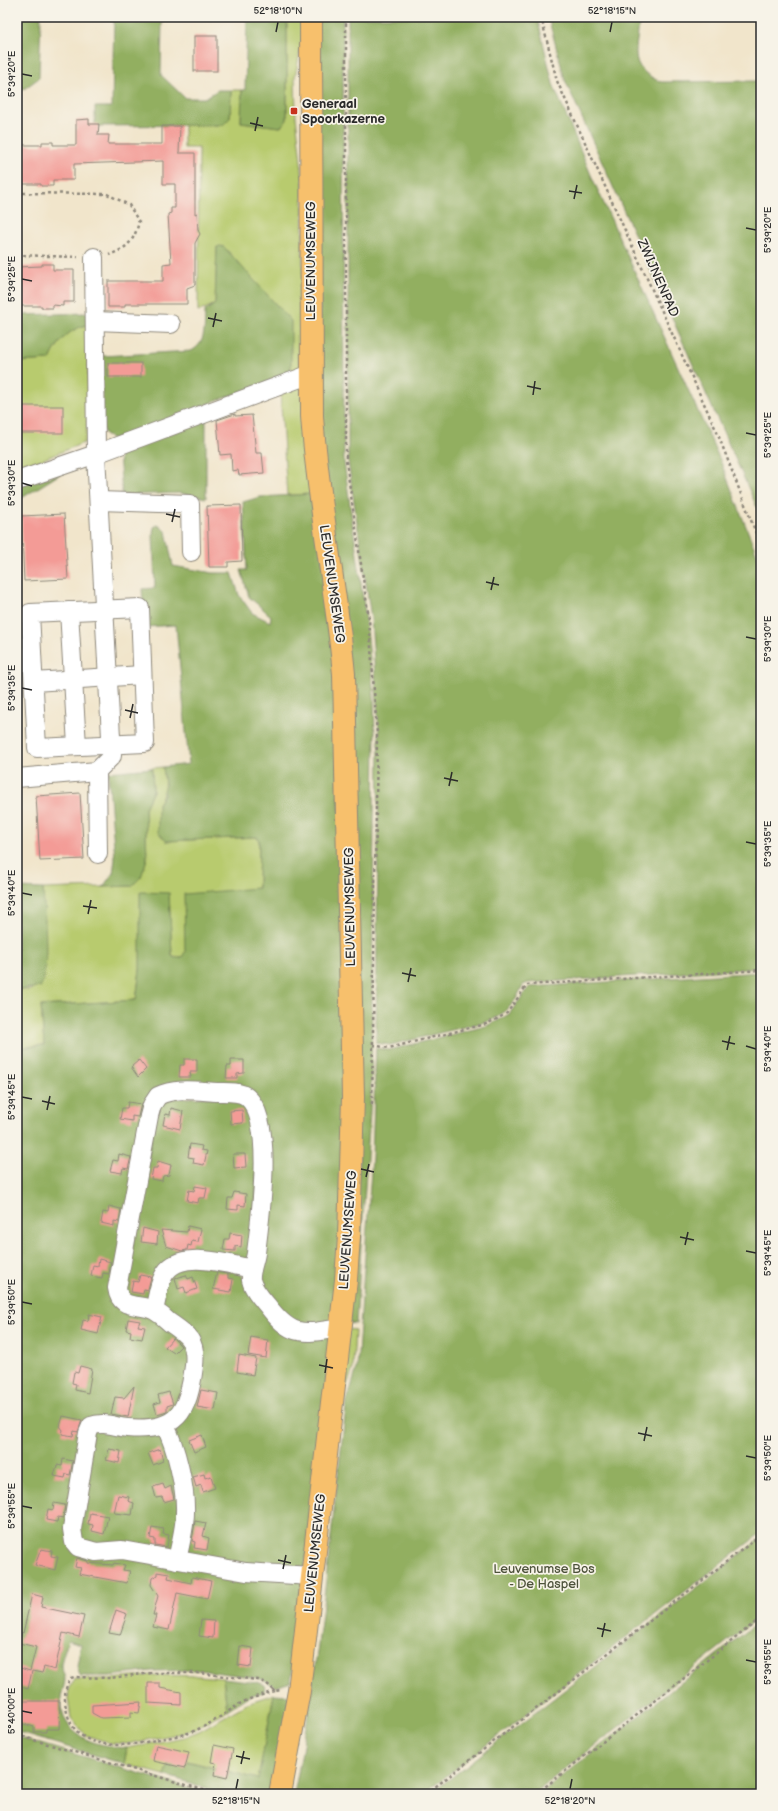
<svg xmlns="http://www.w3.org/2000/svg" width="778" height="1811" font-family="'Balsamiq Sans',sans-serif">
	<style>
		.green { fill: #b8cb6e; stroke: #727b4c }
		.forest { fill: #92af61; stroke: #5e6d46 }
		.building { fill: #f39b96 }
		.lines { fill: none; stroke-linecap: round; stroke-linejoin: round }
		.minor-casing { stroke: #8e887b; stroke-width: 20 }
		.major-casing { stroke: #8e887b; stroke-width: 24 }
		.path { stroke: #8e887b; stroke-width: 2.5; stroke-dasharray: 3 3; stroke-linecap: butt }
		.minor { stroke: #fff; stroke-width: 18 }
		.major { stroke: #f7c06c; stroke-width: 22 }
		.ticks { fill: none; stroke: #2b2b2b; stroke-width: 1.5 }
		.poi-dot { fill: #c8321e; stroke: #f7f3e8; stroke-width: 1.5 }
		.labels { text-anchor: middle; dominant-baseline: central; stroke-width: 3.5; stroke-linejoin: round; paint-order: stroke }
		.poi-label { font-size: 13px; font-weight: bold; fill: #2b2b2b; stroke: #f7f3e8; text-anchor: start }
		.street-label { font-size: 13px; fill: #2b2b2b; stroke: #f7f3e8 }
		.park-label { font-size: 13px; fill: #4e533c; stroke: #f7f3e8 }
		.neatline { fill: none; stroke: #2b2b2b; stroke-width: 1.5 }
		.ticks-label { font-size: 10px; text-anchor: middle; fill: #2b2b2b }
	</style>
	<rect width="100%" height="100%" fill="#f7f3e8"/>
	<filter id="ink" filterUnits="userSpaceOnUse"><feTurbulence type="fractalNoise" baseFrequency=".025" numOctaves="2"/><feDisplacementMap in="SourceGraphic" scale="8" xChannelSelector="R" yChannelSelector="G"/><feConvolveMatrix kernelMatrix="1 2 1 2 8 2 1 2 1" color-interpolation-filters="sRGB"/></filter>
	<filter id="wash" filterUnits="userSpaceOnUse"><feTurbulence type="fractalNoise" baseFrequency=".012" numOctaves="4" result="noise"/><feDisplacementMap in="SourceGraphic" scale="16" xChannelSelector="R" yChannelSelector="G"/><feGaussianBlur stdDeviation="0.9" result="paint"/><feColorMatrix in="noise" values="0 0 0 0 0 0 0 0 0 0 0 0 0 0 0 0 0 1.4 0 .05"/><feComposite in="paint" operator="in"/></filter>
	<g filter="url(#wash)">
		<rect width="100%" height="100%" fill="#f1e5cb"/>
		<!-- green -->
		<g class="green">
			<polygon points="287,17 304,17 304,31 295,77 296,116 303,180 302,366 291,373 217,247 215,304 198,312 199,148 184,148 184,124 223,125 230,118 231,90 242,90 241,122 281,127 287,120"/>
			<path d="M88,325V441L17,470V362L50,360C57,343 69,328 88,325Z"/>
			<polygon points="298,386 303,388 312,494 287,495 280,391"/>
			<path d="M163,767C165,781 166,791 158,804L166,841L257,837L259,840L258,888L245,890L182,957L172,956L169,893L140,970L136,1000L41,1006L44,1045L17,1048V990H31L45,956L43,889L132,886L147,859L145,808L153,791L152,768Z"/>
			<polygon points="347,1329 355,1330 353,1369 342,1399"/>
			<polygon points="152,1675 199,1676 223,1678 227,1710 197,1727 183,1733 127,1744 110,1743 85,1735 71,1718 68,1698 69,1689 75,1679 110,1679"/>
			<polygon points="274,1694 258,1779 172,1757 164,1775 124,1764 127,1748 184,1737 199,1731 250,1702"/>
		</g>
		<!-- forest -->
		<g class="forest">
			<polygon points="17,17 41,17 39,78 17,94"/>
			<polygon points="114,17 169,17 162,21 161,75 185,98 205,98 218,90 231,90 230,118 223,125 95,126 95,107 112,107"/>
			<polygon points="247,17 287,17 287,120 280,127 241,122 242,90 245,90"/>
			<polygon points="316,17 343,17 344,462 366,619 374,698 375,734 371,1097 356,1324 348,1323 359,1158 322,463"/>
			<polygon points="348,17 537,17 553,84 591,175 720,460 761,565 761,968 528,983 523,985 516,999 507,1010 496,1018 485,1022 390,1045 376,1043 379,733 371,618 348,461"/>
			<path d="M548,17H639C639,48 624,66 661,82L761,81V516L565,80Z"/>
			<path d="M220,246L224,247L291,321V373L113,439L105,435L102,427V356L191,351C207,343 204,327 205,311L215,304L217,247Z"/>
			<path d="M88,313V325C69,328 57,343 50,360L17,362V320L21,315Z"/>
			<polygon points="206,420 206,498 179,493 122,495 119,453"/>
			<polygon points="60,474 17,501 17,486"/>
			<path d="M312,494L334,636L348,1115L335,1322L296,1329L256,1279V1103L165,1089L114,1288L180,1333L192,1362L172,1418L95,1421L72,1543L302,1580L291,1682L275,1687L267,1681L258,1678L199,1670L152,1671L110,1676H80L77,1666L81,1644L68,1640C66,1648 61,1659 61,1667C62,1671 65,1674 65,1679C65,1685 62,1691 61,1697C60,1737 95,1746 127,1748L124,1764L17,1732V1048L44,1045L41,1006L136,1000L140,970V892L169,893L172,956L175,958L182,957L185,952L184,894L258,888L259,840L257,837L166,841L158,832V804L164,794L165,784L163,767L189,764L176,625L145,627L142,589L155,588L153,534L154,527L158,525L166,531L173,566L213,573H232L239,595L252,613L270,622L271,616L249,597L241,570H247L243,502L260,497Z"/>
			<polygon points="152,768 153,791 145,808 147,859 141,877 132,886 103,887 113,873 115,859 108,772"/>
			<path d="M17,888L43,889C44,914 50,965 41,987L17,990Z"/>
			<path d="M761,972V1533L423,1794H294C320,1664 330,1532 347,1401L357,1368L372,1157L376,1048L389,1050L486,1026L497,1021L509,1014L529,987Z"/>
			<polygon points="239,1096 258,1125 253,1254 245,1262 182,1258 154,1300 123,1299 159,1099"/>
			<path d="M183,1264L238,1270L263,1306L331,1339L305,1568L189,1559L187,1512L171,1431L197,1363C182,1340 152,1309 164,1280C167,1274 178,1268 183,1264Z"/>
			<polygon points="93,1429 161,1429 180,1480 176,1553 88,1547 75,1530"/>
			<polygon points="761,1538 761,1615 533,1794 430,1794"/>
			<polygon points="761,1620 761,1794 539,1794"/>
			<polygon points="223,1678 257,1682 265,1685 264,1692 248,1696 227,1710"/>
			<polygon points="274,1694 287,1695 289,1697 274,1794 226,1794 164,1775 171,1757 258,1779"/>
			<polygon points="17,1737 209,1794 17,1794"/>
		</g>
		<g id="blocks">
			<!-- building -->
			<g class="building">
				<rect x="194" y="36" width="23" height="35"/>
				<polygon points="89,119 89,124 99,124 98,135 109,135 108,144 162,144 162,126 180,126 179,153 195,153 195,214 197,213 198,230 200,234 195,243 195,285 187,288 187,304 125,304 125,307 108,307 108,281 163,281 163,264 171,263 168,214 171,213 171,208 175,208 175,184 163,184 163,161 74,164 74,180 53,180 53,186 41,186 41,184 17,184 17,145 42,145 42,142 53,142 53,145 76,145 76,120"/>
				<polygon points="42,264 53,264 53,270 74,270 74,302 63,302 63,306 53,305 53,308 42,308 42,306 17,306 17,267 42,266"/>
				<rect x="108" y="363" width="33" height="14"/>
				<rect x="17" y="406" width="46" height="27"/>
				<polygon points="235,414 235,416 252,415 256,453 262,453 264,473 239,475 238,470 232,471 231,454 220,455 217,420"/>
				<polygon points="241,505 242,561 228,562 228,567 209,567 207,506"/>
				<polygon points="64,514 68,579 24,581 21,516"/>
				<polygon points="80,793 84,859 40,861 36,796"/>
				<polygon points="184,1059 197,1059 197,1072 190,1072 191,1077 179,1077 180,1065 184,1065"/>
				<polygon points="139,1060 146,1069 138,1077 131,1067"/>
				<polygon points="231,1060 244,1060 244,1073 237,1074 237,1078 226,1078 227,1066 231,1066"/>
				<polygon points="128,1102 141,1104 138,1117 132,1116 132,1121 120,1119 122,1108 127,1108"/>
				<polygon points="171,1108 183,1111 180,1129 163,1125 165,1114 170,1115"/>
				<polygon points="242,1110 243,1123 231,1124 230,1111"/>
				<polygon points="190,1144 202,1146 201,1150 207,1151 204,1165 193,1163 194,1158 188,1157"/>
				<polygon points="119,1154 131,1157 128,1169 123,1168 122,1173 110,1171 113,1160 118,1161"/>
				<polygon points="233,1154 245,1154 246,1167 234,1168"/>
				<polygon points="158,1161 171,1165 169,1175 163,1176 162,1181 151,1179 153,1168 157,1168"/>
				<polygon points="195,1186 207,1188 205,1198 199,1198 198,1203 187,1201 189,1190 194,1191"/>
				<polygon points="234,1192 246,1194 245,1206 238,1205 238,1210 227,1209 228,1198 232,1198"/>
				<polygon points="109,1206 121,1209 119,1222 114,1221 114,1226 101,1223 103,1212 108,1213"/>
				<polygon points="188,1226 201,1229 198,1242 192,1241 191,1246 188,1245 187,1250 182,1251 166,1246 161,1230 187,1232"/>
				<polygon points="143,1228 158,1232 157,1244 141,1242"/>
				<polygon points="230,1233 242,1235 241,1247 235,1246 235,1251 223,1250 225,1239 229,1239"/>
				<polygon points="99,1259 111,1262 109,1274 103,1273 102,1278 91,1276 93,1265 98,1266"/>
				<polygon points="217,1272 228,1274 228,1278 233,1279 231,1292 213,1289"/>
				<polygon points="140,1275 151,1277 148,1290 144,1289 143,1294 131,1292 133,1281 138,1282"/>
				<polygon points="186,1275 188,1279 193,1277 197,1289 186,1293 184,1287 178,1289 175,1278"/>
				<polygon points="89,1314 102,1317 98,1334 81,1330 83,1320 88,1321"/>
				<polygon points="128,1319 140,1321 138,1326 145,1327 142,1339 130,1337 131,1331 126,1330"/>
				<polygon points="251,1337 268,1340 266,1358 248,1355"/>
				<polygon points="173,1338 181,1346 174,1353 165,1347"/>
				<polygon points="239,1355 256,1358 253,1375 237,1372"/>
				<polygon points="80,1366 92,1369 88,1393 75,1390 76,1384 72,1383 74,1372 78,1373"/>
				<polygon points="134,1386 128,1417 111,1414 115,1397 124,1398"/>
				<polygon points="201,1390 218,1393 215,1410 197,1407"/>
				<polygon points="169,1392 173,1404 167,1406 167,1411 157,1414 154,1404 160,1402 158,1395"/>
				<polygon points="63,1416 82,1420 78,1432 74,1431 73,1436 62,1434 63,1430 60,1426"/>
				<polygon points="202,1435 206,1447 194,1452 189,1440"/>
				<polygon points="109,1449 121,1451 119,1463 106,1460"/>
				<polygon points="160,1449 163,1461 153,1465 148,1453"/>
				<polygon points="63,1459 73,1461 70,1475 66,1474 65,1478 54,1476 57,1465 62,1466"/>
				<polygon points="204,1474 205,1478 211,1476 215,1488 203,1492 201,1485 196,1487 193,1477"/>
				<polygon points="163,1484 165,1489 171,1486 174,1499 164,1502 162,1497 156,1498 153,1487"/>
				<polygon points="118,1495 129,1497 128,1501 134,1503 132,1515 114,1513"/>
				<polygon points="54,1503 65,1505 63,1518 58,1517 57,1522 46,1520 48,1509 53,1510"/>
				<polygon points="90,1513 108,1516 104,1534 92,1531 93,1525 88,1524"/>
				<polygon points="195,1521 206,1523 203,1536 209,1538 207,1550 194,1548 195,1542 192,1541"/>
				<polygon points="152,1527 164,1529 163,1534 169,1535 167,1547 155,1545 155,1539 150,1538"/>
				<polygon points="41,1549 52,1551 51,1556 58,1557 55,1570 35,1565"/>
				<polygon points="77,1558 88,1561 88,1563 113,1565 114,1563 125,1565 123,1570 130,1571 127,1583 79,1574 81,1568 75,1567"/>
				<polygon points="157,1572 169,1574 168,1578 191,1583 192,1577 211,1581 207,1599 177,1593 169,1630 153,1627 156,1615 153,1615 158,1596 151,1585 152,1578 157,1575"/>
				<polygon points="32,1594 43,1597 41,1607 84,1616 79,1637 63,1633 55,1670 44,1667 42,1673 32,1671 28,1689 17,1686 17,1667 30,1671 36,1647 19,1643 22,1632 23,1633"/>
				<polygon points="116,1610 127,1614 120,1635 109,1633"/>
				<polygon points="201,1620 214,1621 213,1638 199,1636"/>
				<polygon points="240,1646 253,1648 251,1667 238,1665"/>
				<polygon points="148,1683 160,1683 160,1688 181,1692 181,1705 148,1703"/>
				<polygon points="22,1701 60,1701 59,1729 46,1729 46,1732 34,1732 34,1727 17,1722 17,1715"/>
				<polygon points="141,1702 139,1713 131,1712 131,1717 101,1718 92,1713 92,1705"/>
				<polygon points="156,1745 189,1752 185,1768 153,1761"/>
				<polygon points="214,1745 233,1749 227,1778 214,1775 216,1763 211,1762"/>
			</g>
		</g>
	</g>
	<g filter="url(#ink)">
		<use href="#blocks" fill-opacity="0" stroke="#8e887b" stroke-width="1"/>
		<g class="lines">
			<!-- minor casing -->
			<g class="minor-casing">
				<g id="minor">
					<polyline points="95,321 171,324"/>
					<polyline points="17,481 96,454 311,374"/>
					<polyline points="99,501 190,504 191,552"/>
					<polygon points="140,608 145,743 37,748 30,613"/>
					<polyline points="69,611 77,746"/>
					<polyline points="34,682 142,675"/>
					<polyline points="97,771 98,854"/>
					<polyline points="17,778 97,771 112,756 96,454 94,257"/>
					<path d="M154,1310C157,1300 158,1287 163,1277C176,1247 228,1264 252,1269"/>
					<path d="M165,1426C176,1446 186,1489 185,1512C185,1528 180,1545 177,1560"/>
					<path d="M312,1576L246,1572L122,1550L96,1552L78,1547L74,1542L72,1529L88,1433L91,1426C104,1421 115,1427 127,1428C178,1432 188,1413 194,1366C197,1341 188,1335 169,1322C165,1318 160,1314 155,1311C140,1302 120,1312 117,1288L149,1116L152,1105L158,1096C176,1087 198,1091 217,1092C226,1092 240,1091 247,1097C275,1120 260,1219 256,1253C255,1261 250,1271 251,1280C253,1289 261,1298 267,1305C292,1338 302,1334 340,1328"/>
				</g>
			</g>
			<!-- major casing -->
			<g class="major-casing">
				<path id="major" d="M280,1794L299,1691L346,1280L349,1236L353,1097L344,674C336,587 318,502 312,416L311,17"/>
			</g>
			<!-- path -->
			<g class="path">
				<polyline points="346,17 346,461 369,619 377,734 372,1106"/>
				<polyline points="541,17 557,81 717,432 761,546"/>
				<path d="M17,193L107,194L129,205L139,222C134,241 128,248 109,255"/>
				<polyline points="17,255 78,257"/>
				<polyline points="373,1045 389,1048 486,1024 497,1019 507,1013 527,985 761,970"/>
				<path d="M275,1691C262,1695 249,1698 238,1705C224,1714 211,1724 196,1730C183,1736 169,1737 155,1740C127,1747 79,1752 68,1716C64,1703 63,1689 71,1678L74,1677L110,1678L152,1673H199L258,1680L266,1683L275,1691L281,1690"/>
				<polyline points="17,1735 217,1794"/>
				<polyline points="426,1794 761,1535"/>
				<polyline points="536,1794 761,1618"/>
			</g>
			<!-- minor -->
			<use href="#minor" class="minor"/>
			<!-- major -->
			<use href="#major" class="major"/>
		</g>
	</g>
	<!-- ticks -->
	<path class="ticks" d="M276,32L278,22M610,32L612,22M22,74L32,76M250,123L263,126M255,131L258,117M569,191L582,193M574,199L577,185M746,228L756,230M22,279L32,281M208,318L222,321M213,327L216,313M527,386L541,389M533,395L535,381M746,433L756,435M22,483L32,486M166,514L180,517M172,522L175,509M486,582L499,585M491,590L494,577M746,637L756,639M22,688L32,690M125,710L138,713M130,718L133,704M444,778L458,781M449,786L452,772M746,842L756,844M22,893L32,895M83,906L97,908M88,914L91,900M402,973L416,976M408,982L411,968M722,1041L735,1044M746,1046L756,1049M727,1050L730,1036M22,1097L32,1099M42,1101L55,1104M47,1110L50,1096M361,1169L374,1172M366,1177L369,1164M680,1237L694,1240M685,1245L688,1232M746,1251L756,1253M22,1302L32,1304M319,1365L333,1368M325,1373L327,1359M638,1433L652,1436M644,1441L647,1427M746,1456L756,1458M22,1506L32,1508M278,1560L291,1563M283,1569L286,1555M597,1628L611,1631M602,1637L605,1623M746,1660L756,1662M22,1711L32,1713M236,1756L250,1759M241,1764L244,1751M236,1789L238,1779M570,1789L572,1779"/>
	<!-- markers -->
	<rect class="poi-dot" x="290" y="107" width="8" height="8" rx="2"/>
	<g class="labels">
		<!-- poi labels -->
		<g class="poi-label">
			<text x="302" y="104">Generaal<tspan x="302" dy="15">Spoorkazerne</tspan></text>
		</g>
		<!-- street labels -->
		<g class="street-label">
			<text transform="translate(311 261) rotate(-90)">LEUVENUMSEWEG</text>
			<text transform="translate(658 278) rotate(66)">ZWIJNENPAD</text>
			<text transform="translate(332 584) rotate(82)">LEUVENUMSEWEG</text>
			<text transform="translate(350 907) rotate(-91)">LEUVENUMSEWEG</text>
			<text transform="translate(348 1230) rotate(-86)">LEUVENUMSEWEG</text>
			<text transform="translate(315 1553) rotate(-84)">LEUVENUMSEWEG</text>
		</g>
		<!-- park labels -->
		<g class="park-label">
			<text x="544" y="1569">Leuvenumse Bos<tspan x="544" dy="15">- De Haspel</tspan></text>
		</g>
	</g>
	<!-- margin -->
	<rect width="778" height="1811" fill="none" stroke="#f7f3e8" stroke-width="44"/>
	<rect x="22" y="22" width="734" height="1767" class="neatline"/>
	<g class="ticks-label">
		<text x="278" y="14">52°18'10"N</text>
		<text x="612" y="14">52°18'15"N</text>
		<text transform="translate(11 74) rotate(-90)" y="4">5°39'20"E</text>
		<text transform="translate(767 230) rotate(-90)" y="4">5°39'20"E</text>
		<text transform="translate(11 279) rotate(-90)" y="4">5°39'25"E</text>
		<text transform="translate(767 435) rotate(-90)" y="4">5°39'25"E</text>
		<text transform="translate(11 483) rotate(-90)" y="4">5°39'30"E</text>
		<text transform="translate(767 639) rotate(-90)" y="4">5°39'30"E</text>
		<text transform="translate(11 688) rotate(-90)" y="4">5°39'35"E</text>
		<text transform="translate(767 844) rotate(-90)" y="4">5°39'35"E</text>
		<text transform="translate(11 893) rotate(-90)" y="4">5°39'40"E</text>
		<text transform="translate(767 1049) rotate(-90)" y="4">5°39'40"E</text>
		<text transform="translate(11 1097) rotate(-90)" y="4">5°39'45"E</text>
		<text transform="translate(767 1253) rotate(-90)" y="4">5°39'45"E</text>
		<text transform="translate(11 1302) rotate(-90)" y="4">5°39'50"E</text>
		<text transform="translate(767 1458) rotate(-90)" y="4">5°39'50"E</text>
		<text transform="translate(11 1506) rotate(-90)" y="4">5°39'55"E</text>
		<text transform="translate(767 1662) rotate(-90)" y="4">5°39'55"E</text>
		<text transform="translate(11 1711) rotate(-90)" y="4">5°40'00"E</text>
		<text x="236" y="1804">52°18'15"N</text>
		<text x="570" y="1804">52°18'20"N</text>
	</g>
</svg>
